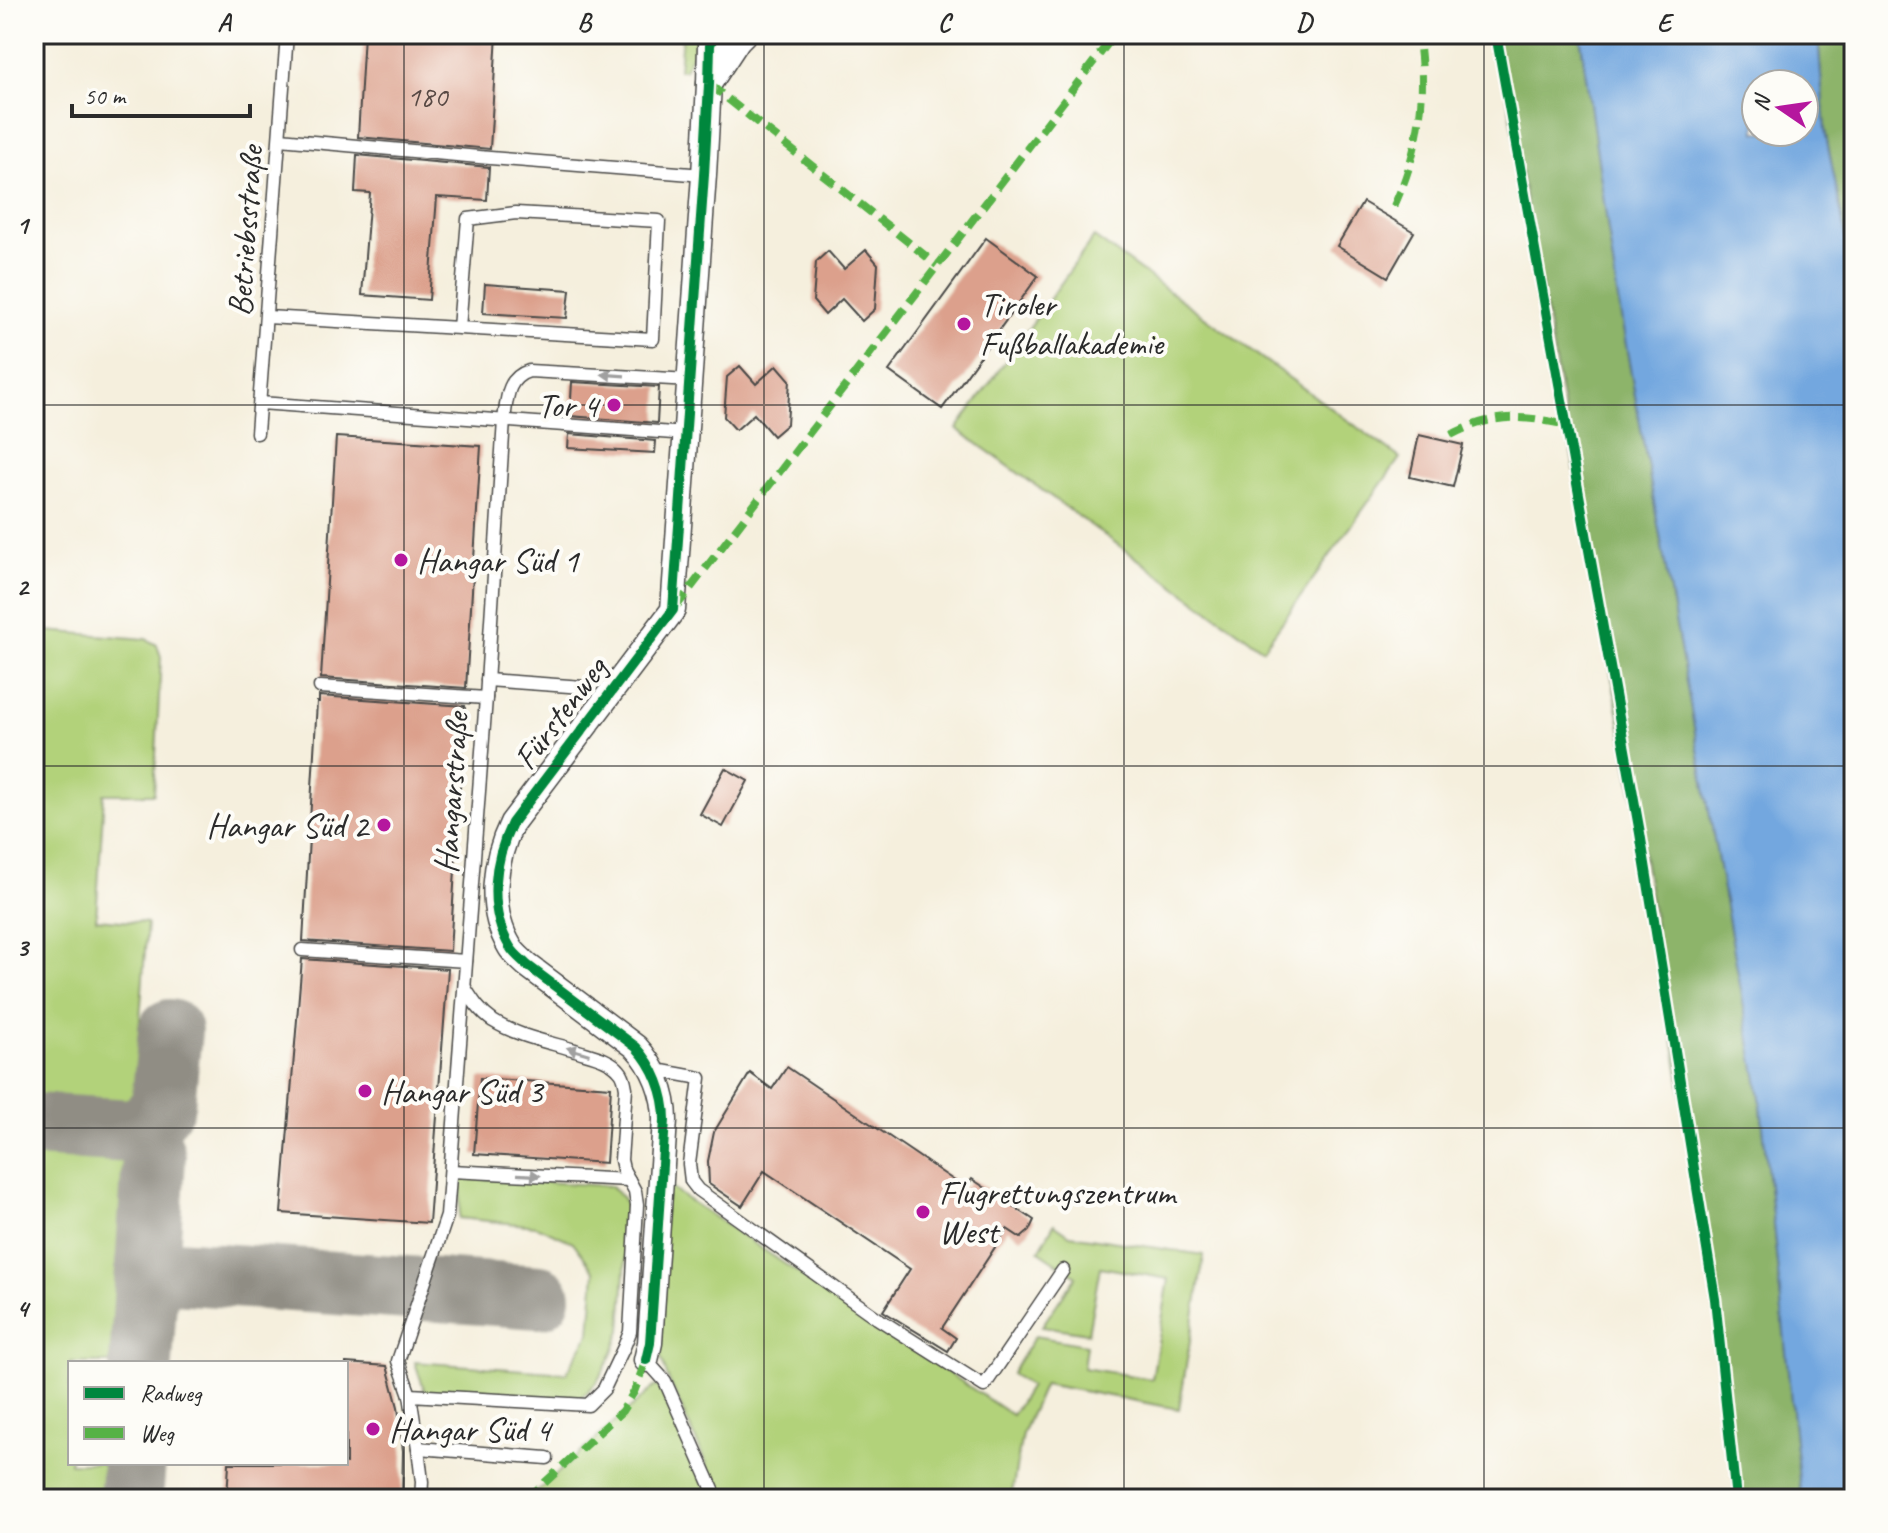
<svg xmlns="http://www.w3.org/2000/svg" width="1888" height="1533" font-family="Caveat,sans-serif">
	<style>
		.green { fill: #b2d27a; stroke: #6e7e52; stroke-width: 2 }
		.forest { fill: #8db46a; stroke: #5c704a; stroke-width: 2 }
		.water { fill: #73a7df; stroke: #4f6985; stroke-width: 2; fill-rule: evenodd }
		.lines { fill: none; stroke-linecap: round; stroke-linejoin: round }
		.taxiway { stroke: #908d84; stroke-width: 64 }
		.building { fill: #dca08c }
		.service-casing { stroke: #494846; stroke-width: 15 }
		.minor-casing { stroke: #494846; stroke-width: 27 }
		.service { stroke: #fff; stroke-width: 12 }
		.minor { stroke: #fff; stroke-width: 24 }
		.quiet { stroke: #56b246; stroke-width: 8; stroke-dasharray: 16 8; stroke-linecap: butt }
		.cycleway-casing { stroke: #fdfcf7; stroke-width: 15 }
		.cycleway { stroke: #00873e; stroke-width: 10 }
		.oneway { fill: #a0a0a0 }
		.grid { fill: none; stroke: #2b2b2b; stroke-width: 2; stroke-opacity: 0.55 }
		.poi-dot { fill: #b5179e; stroke: #fdfcf7; stroke-width: 3 }
		.labels { text-anchor: middle; dominant-baseline: central; stroke-width: 8; stroke-linejoin: round; paint-order: stroke }
		.number-label { font-size: 30px; fill: #574843 }
		.street-label { font-size: 34px; fill: #2b2b2b; stroke: #fdfcf7 }
		.poi-label { font-size: 34px; fill: #2b2b2b; stroke: #fdfcf7; text-anchor: start }
		.neatline { fill: none; stroke: #2b2b2b; stroke-width: 3 }
		.grid-label { font-size: 26px; text-anchor: middle; font-weight: bold; fill: #2b2b2b }
	</style>
	<rect width="100%" height="100%" fill="#fdfcf7"/>
	<filter id="ink" filterUnits="userSpaceOnUse"><feTurbulence type="fractalNoise" baseFrequency=".0125" numOctaves="2"/><feDisplacementMap in="SourceGraphic" scale="16" xChannelSelector="R" yChannelSelector="G"/><feConvolveMatrix kernelMatrix="1 2 1 2 8 2 1 2 1" color-interpolation-filters="sRGB"/></filter>
	<filter id="wash" filterUnits="userSpaceOnUse"><feTurbulence type="fractalNoise" baseFrequency=".006" numOctaves="4" result="noise"/><feDisplacementMap in="SourceGraphic" scale="32" xChannelSelector="R" yChannelSelector="G"/><feGaussianBlur stdDeviation="1.8" result="paint"/><feColorMatrix in="noise" values="0 0 0 0 0 0 0 0 0 0 0 0 0 0 0 0 0 1.4 0 .05"/><feComposite in="paint" operator="in"/></filter>
	<g filter="url(#wash)">
		<rect width="100%" height="100%" fill="#f5efdd"/>
		<!-- green -->
		<g class="green">
			<polygon points="682,34 697,34 693,53 684,70 679,70"/>
			<polygon points="1094,237 1400,458 1263,649 957,429"/>
			<polygon points="34,630 146,639 157,645 161,657 154,794 104,794 96,919 147,923 115,1363 70,1363 70,1463 108,1463 105,1499 34,1499"/>
			<polygon points="462,1177 610,1186 623,1198 629,1213 621,1330 612,1355 597,1382 580,1399 425,1392 415,1362 566,1373 590,1333 595,1272 573,1242 536,1226 459,1218"/>
			<polygon points="666,1185 1012,1415 1030,1386 1011,1374 1035,1336 1086,1345 1083,1368 1152,1379 1169,1279 1100,1267 1088,1333 1042,1326 1076,1276 1039,1251 1054,1224 1070,1235 1204,1255 1179,1409 1044,1384 1022,1434 1011,1499 722,1499 668,1378 655,1340"/>
			<polygon points="655,1386 659,1387 711,1499 529,1499"/>
		</g>
		<!-- forest -->
		<g class="forest">
			<polygon points="1496,34 1580,34 1618,300 1760,1097 1801,1499 1736,1499 1715,1299 1640,833"/>
			<polygon points="1818,34 1854,34 1854,279 1825,130"/>
		</g>
		<!-- water -->
		<path class="water" d="M1580,34H1818L1825,130L1854,279V1499H1801L1760,1097L1618,300ZM1756,84H1804V132H1756Z"/>
		<g class="lines">
			<!-- taxiway -->
			<g class="taxiway">
				<path d="M34,1125L132,1131C145,1137 152,1144 154,1158L141,1363"/>
				<path d="M132,1131C147,1125 155,1118 163,1104L170,1031"/>
				<polyline points="175,1272 539,1297"/>
				<polyline points="131,1499 134,1463"/>
			</g>
		</g>
		<g id="blocks">
			<!-- building -->
			<g class="building">
				<polygon points="364,34 497,34 490,149 358,137"/>
				<polygon points="357,155 489,167 487,200 437,197 429,300 362,295 370,193 355,192"/>
				<polygon points="1363,202 1414,232 1388,277 1337,246"/>
				<polygon points="986,238 1038,276 942,409 889,371"/>
				<polygon points="866,250 878,264 875,309 862,321 842,299 825,315 813,301 816,262 828,251 844,269"/>
				<polygon points="485,284 570,290 567,318 483,313"/>
				<polygon points="777,365 790,380 787,424 773,436 754,414 736,430 724,417 727,377 740,366 756,384"/>
				<polygon points="572,382 659,387 657,423 570,416"/>
				<polygon points="569,434 656,441 655,453 568,448"/>
				<polygon points="1419,435 1463,445 1453,487 1410,477"/>
				<polygon points="336,437 481,446 466,688 321,678"/>
				<polygon points="319,696 465,706 450,951 303,941 317,702 319,702"/>
				<polygon points="725,768 748,781 723,827 700,814"/>
				<polygon points="302,959 448,969 429,1223 281,1213"/>
				<polygon points="787,1067 965,1188 972,1179 1034,1220 1029,1231 1021,1238 1007,1229 942,1328 956,1338 948,1351 883,1311 910,1269 764,1171 742,1206 709,1184 708,1161 714,1132 750,1073 772,1089"/>
				<polygon points="480,1078 611,1087 606,1163 474,1154"/>
				<polygon points="346,1363 387,1366 398,1407 403,1451 402,1499 227,1499 229,1463 346,1463"/>
			</g>
		</g>
	</g>
	<g filter="url(#ink)">
		<use href="#blocks" fill-opacity="0" stroke="#494846" stroke-width="2"/>
		<g class="lines">
			<!-- service casing -->
			<g class="service-casing">
				<g id="service">
					<polyline points="280,139 490,158 704,175"/>
					<polyline points="267,317 459,328 468,219 516,213 659,221 653,339 459,328"/>
					<polyline points="260,403 687,434"/>
					<polyline points="257,433 287,34"/>
					<polyline points="487,680 583,687"/>
					<polyline points="320,687 486,698"/>
					<polyline points="302,950 466,961"/>
					<polyline points="651,1069 700,1078 689,1164 691,1181 698,1190 877,1318 984,1386 1063,1270"/>
					<path d="M451,1171L629,1180L623,1169L621,1160L626,1088C625,1082 624,1075 620,1071C610,1058 590,1055 575,1050C548,1042 517,1036 493,1021C480,1012 473,1001 465,988"/>
					<polyline points="646,1360 665,1381 717,1499"/>
					<path d="M410,1395L398,1361L447,1216L486,698L504,420C507,400 506,378 529,371L690,380"/>
					<polyline points="418,1448 422,1482 421,1499"/>
					<polyline points="547,1458 418,1448 410,1395 588,1405 604,1389 624,1347 630,1332 637,1205 635,1191 629,1180"/>
				</g>
			</g>
			<!-- minor casing -->
			<g class="minor-casing">
				<g id="minor">
					<polyline points="709,84 738,40 744,34"/>
					<path d="M646,1360L650,1343L665,1120C665,1094 654,1066 636,1047L527,965C521,959 514,954 510,947C487,909 494,860 512,823L673,610L704,175L709,84L710,45L714,34"/>
				</g>
			</g>
			<!-- service -->
			<use href="#service" class="service"/>
			<!-- minor -->
			<use href="#minor" class="minor"/>
			<!-- quiet -->
			<g class="quiet">
				<polyline points="709,84 937,265"/>
				<path d="M1394,206C1419,152 1428,93 1418,34"/>
				<path d="M1451,435C1493,413 1521,415 1567,425"/>
				<polyline points="676,607 1115,34"/>
				<polyline points="527,1499 622,1411 634,1392 646,1360"/>
			</g>
			<!-- cycleway casing -->
			<g class="cycleway-casing">
				<g id="cycleway">
					<polyline points="1496,34 1640,833 1715,1299 1736,1499"/>
					<path d="M646,1360L650,1343L665,1120C665,1094 654,1066 636,1047L527,965C521,959 514,954 510,947C487,909 494,860 512,823L673,610L704,175L709,84L710,45L714,34"/>
				</g>
			</g>
			<!-- cycleway -->
			<use href="#cycleway" class="cycleway"/>
		</g>
		<!-- one-way arrows -->
		<defs><path id="oneway-solid" d="M-6-.8H1V-3.2L6.5 0L1 3.2V.8H-6Z" transform="scale(2)"/></defs>
		<g class="oneway">
			<use href="#oneway-solid" transform="translate(613 375) rotate(-176)"/>
			<use href="#oneway-solid" transform="translate(578 1051) rotate(-163)"/>
			<use href="#oneway-solid" transform="translate(529 1175) rotate(3)"/>
		</g>
	</g>
	<!-- grid -->
	<path class="grid" d="M404,34V1499M764,34V1499M1124,34V1499M1484,34V1499M34,405H1854M34,766H1854M34,1128H1854"/>
	<!-- markers -->
	<g class="poi-dot">
		<circle cx="964" cy="324" r="8"/>
		<circle cx="614" cy="405" r="8"/>
		<circle cx="401" cy="560" r="8"/>
		<circle cx="384" cy="825" r="8"/>
		<circle cx="365" cy="1091" r="8"/>
		<circle cx="923" cy="1212" r="8"/>
		<circle cx="373" cy="1429" r="8"/>
	</g>
	<g class="labels">
		<!-- number labels -->
		<g class="number-label">
			<text x="427" y="96">180</text>
		</g>
		<!-- street labels -->
		<g class="street-label">
			<text transform="translate(245 231) rotate(-86)">Betriebsstraße</text>
			<text transform="translate(560 713) rotate(-53)">Fürstenweg</text>
			<text transform="translate(451 793) rotate(-86)">Hangarstraße</text>
		</g>
		<!-- poi labels -->
		<g class="poi-label">
			<text x="980" y="304">Tiroler<tspan x="980" dy="39">Fußballakademie</tspan></text>
			<text x="598" y="405" text-anchor="end">Tor 4</text>
			<text x="417" y="560">Hangar Süd 1</text>
			<text x="368" y="825" text-anchor="end">Hangar Süd 2</text>
			<text x="381" y="1091">Hangar Süd 3</text>
			<text x="939" y="1192">Flugrettungszentrum<tspan x="939" dy="39">West</tspan></text>
			<text x="389" y="1429">Hangar Süd 4</text>
		</g>
	</g>
	<!-- margin -->
	<rect width="1888" height="1533" fill="none" stroke="#fdfcf7" stroke-width="88"/>
	<!-- legend -->
	<rect x="68" y="1361" width="280" height="104" fill="#fdfcf7" stroke="#a9a8a5" stroke-width="2"/>
	<rect x="84" y="1387" width="40" height="12" fill="#00873e" stroke="#a9a8a5" stroke-width="2"/>
	<text x="140" y="1401" font-size="24" fill="#2b2b2b">Radweg</text>
	<rect x="84" y="1427" width="40" height="12" fill="#56b246" stroke="#a9a8a5" stroke-width="2"/>
	<text x="140" y="1441" font-size="24" fill="#2b2b2b">Weg</text>
	<!-- north arrow -->
	<g transform="translate(1780 108) rotate(283)"><circle r="38" fill="#fdfcf7" stroke="#a9a8a5" stroke-width="2"/>
	<path d="M0-6L14 30L0 20L-14 30Z" fill="#b5179e"/>
	<text y="-12" font-size="22" font-weight="bold" text-anchor="middle" fill="#2b2b2b">N</text>
	</g>
	<!-- scale -->
	<path d="M72 104v12h178v-12" fill="none" stroke="#2b2b2b" stroke-width="4"/>
	<text x="84" y="104" font-size="24" fill="#2b2b2b" stroke="#fdfcf7" stroke-width="6" paint-order="stroke">50 m</text>
	<rect x="44" y="44" width="1800" height="1445" class="neatline"/>
	<g class="grid-label">
		<text x="224" y="31">A</text>
		<text x="584" y="31">B</text>
		<text x="944" y="31">C</text>
		<text x="1304" y="31">D</text>
		<text x="1664" y="31">E</text>
		<text x="22" y="234">1</text>
		<text x="22" y="595">2</text>
		<text x="22" y="956">3</text>
		<text x="22" y="1317">4</text>
	</g>
</svg>
